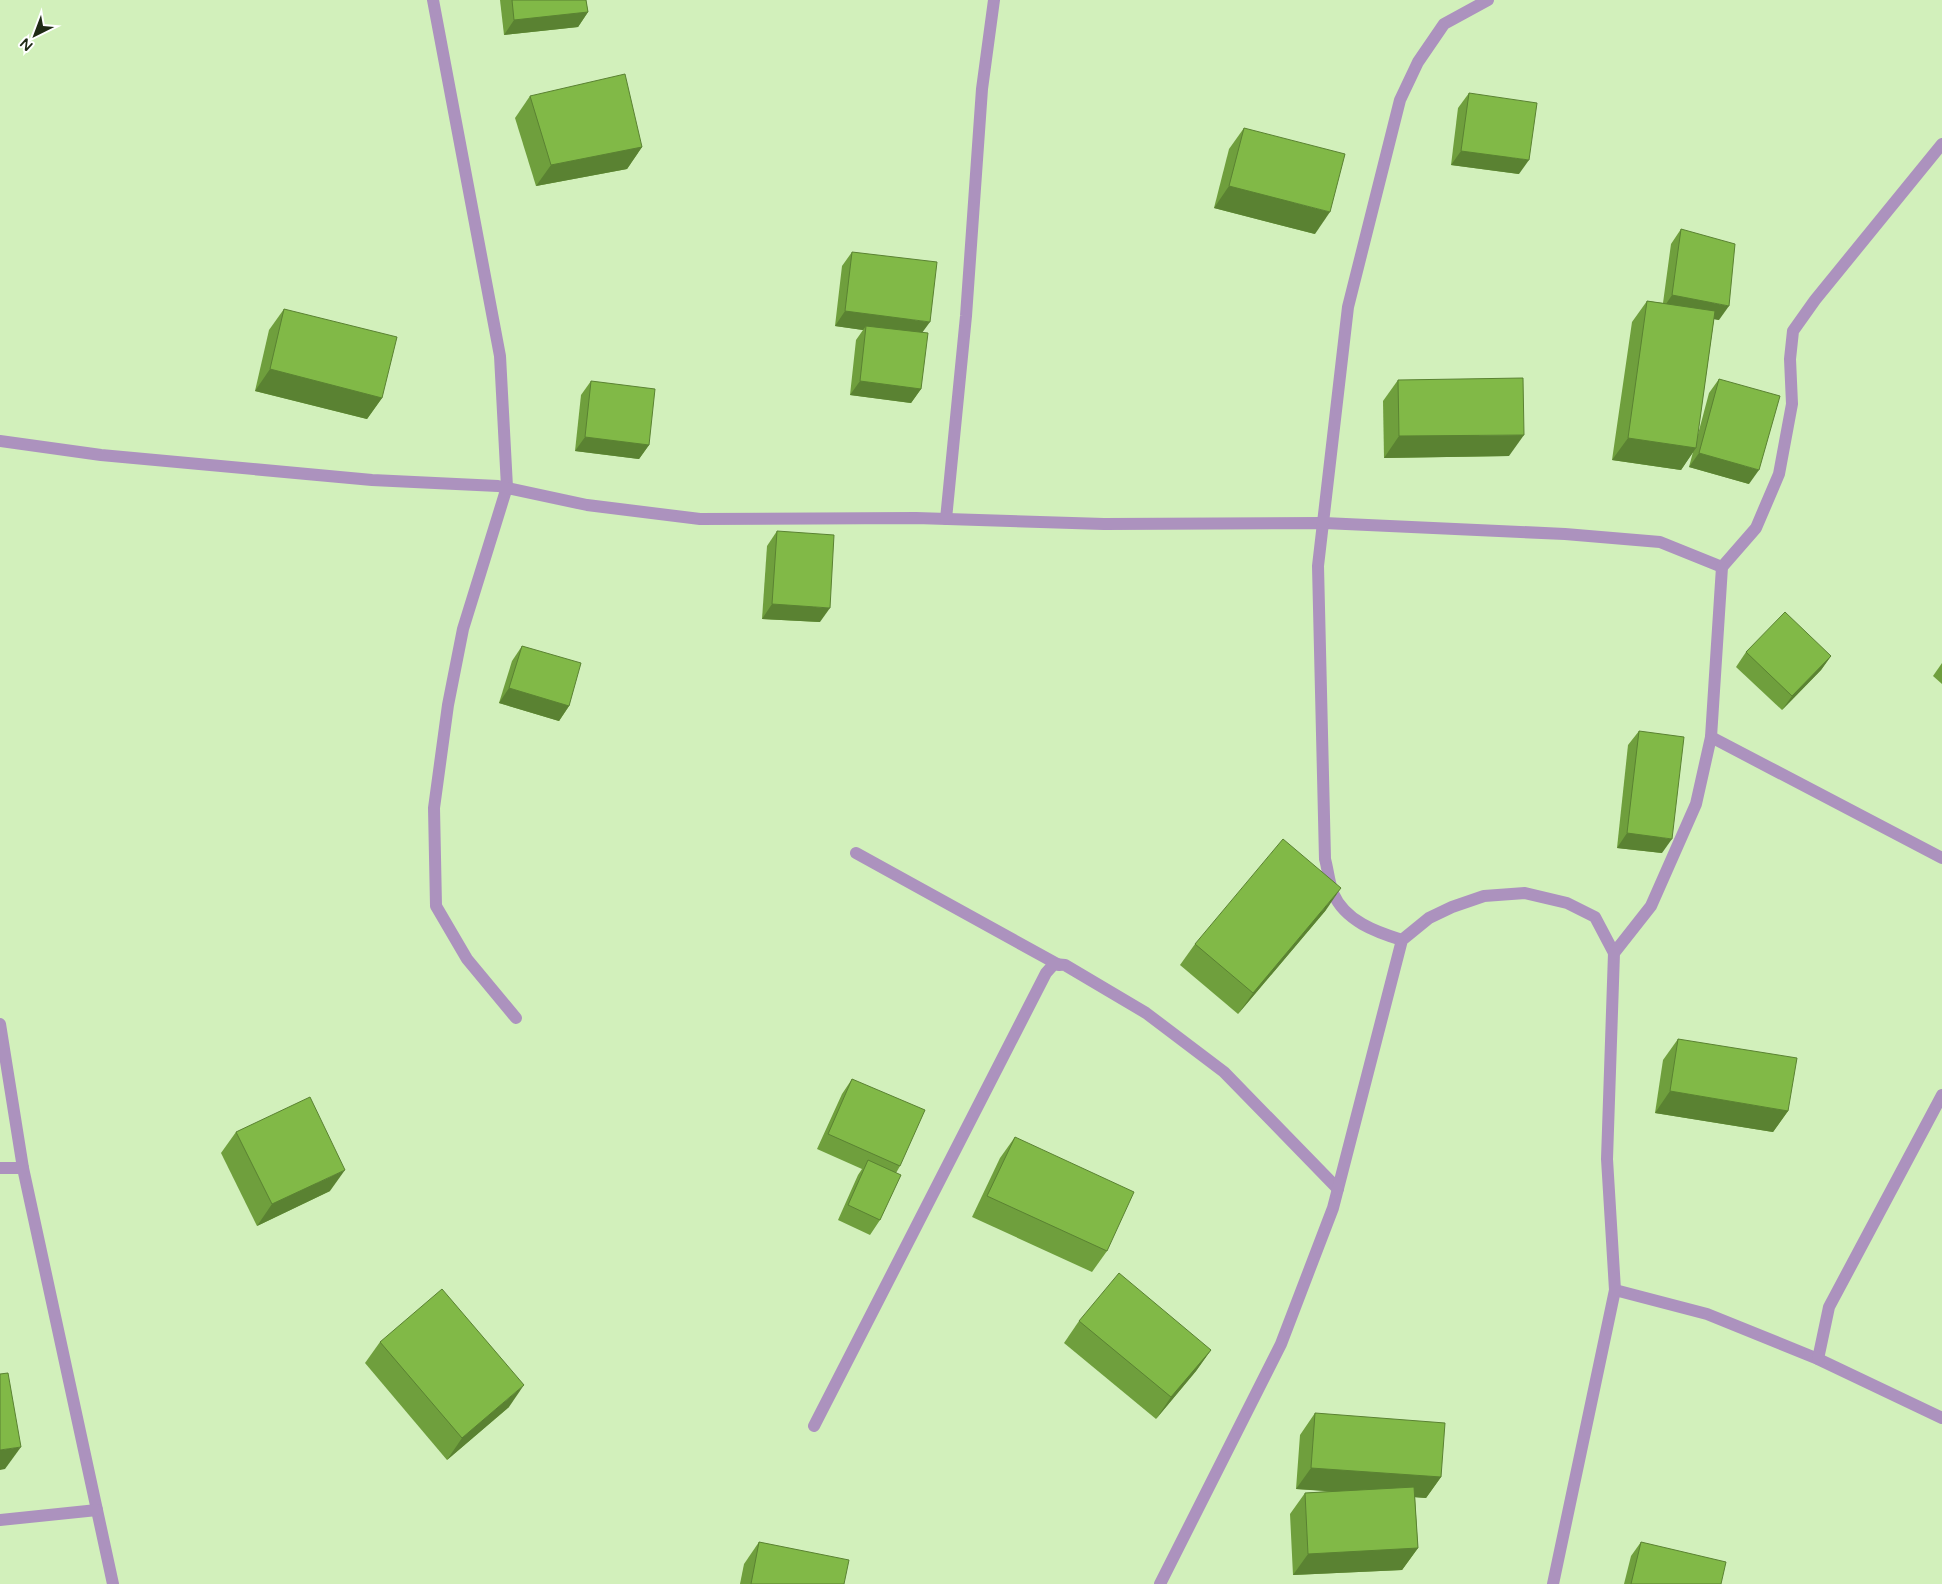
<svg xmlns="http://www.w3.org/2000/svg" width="1942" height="1584" font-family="'Varela Round',sans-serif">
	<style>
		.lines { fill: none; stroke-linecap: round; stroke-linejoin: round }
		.minor { stroke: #ac92be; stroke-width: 12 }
		.wall { fill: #6f9f3d }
		.shaded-wall { fill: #5a8232 }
		.building { fill: #81b947; stroke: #5a8232 }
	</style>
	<rect width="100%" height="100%" fill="#d2f0bb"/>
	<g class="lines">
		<!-- minor -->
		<g class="minor">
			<polyline points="433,0 500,356 507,487 463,629 448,705 434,808 436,906 467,959 516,1018"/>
			<polyline points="0,441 101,455 372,480 498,486 587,505 700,519 916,518 1104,524 1324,523 1565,534 1660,542 1722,567"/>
			<polyline points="946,519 966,316 982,89 994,0"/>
			<polyline points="1711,737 1942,858"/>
			<polyline points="856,853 1059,965"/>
			<path d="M1402,940C1376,932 1345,921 1333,893C1329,882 1328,870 1325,859L1318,566L1348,307L1400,100L1418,62L1444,24L1488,0"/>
			<polyline points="0,1024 23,1168 113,1584"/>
			<polyline points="0,1168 23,1168"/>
			<polyline points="1615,1290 1707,1314 1818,1359 1942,1418"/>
			<polyline points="1818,1359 1829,1307 1942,1095"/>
			<polyline points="814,1426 1046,973 1054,964 1065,965 1146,1013 1224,1072 1338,1189"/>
			<polyline points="0,1520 97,1510"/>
			<polyline points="1160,1584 1281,1344 1333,1208 1402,940 1429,918 1452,907 1484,896 1525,893 1567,903 1595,917 1614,953"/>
			<polyline points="1553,1584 1615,1290 1607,1159 1614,953 1651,906 1696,804 1711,737 1722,567 1756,528 1779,474 1792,404 1790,359 1793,331 1815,300 1942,144"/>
		</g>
	</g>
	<!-- wall -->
	<g class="wall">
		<polygon points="500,0 586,0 588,12 578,27 504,35"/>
		<polygon points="1469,93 1519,174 1451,165 1458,108"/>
		<polygon points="530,96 642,147 627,169 536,186 515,118"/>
		<polygon points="1244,128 1315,234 1214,208 1229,149"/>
		<polygon points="1681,229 1719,320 1714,319 1697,438 1709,393 1719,379 1749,484 1689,467 1693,452 1681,470 1612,460 1632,322 1647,301 1663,303 1671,244"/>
		<polygon points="852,252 922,332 921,389 911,403 850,395 856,340 863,330 835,326 842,266"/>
		<polygon points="284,309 382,398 367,419 255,391 269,330"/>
		<polygon points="1398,380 1509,456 1384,458 1383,401"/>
		<polygon points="591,381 649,445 639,459 575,451 581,395"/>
		<polygon points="777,531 820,622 762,619 767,546"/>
		<polygon points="522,646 569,706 559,721 499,703 512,661"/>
		<polygon points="1746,652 1831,656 1821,670 1782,710 1736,667"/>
		<polygon points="1942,663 1942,684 1933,676"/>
		<polygon points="1639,731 1662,853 1617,848 1628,745"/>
		<polygon points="1326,910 1238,1014 1180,965 1195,944"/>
		<polygon points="1678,1039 1788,1111 1773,1132 1655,1113 1663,1060"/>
		<polygon points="852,1079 900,1166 896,1173 880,1220 870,1235 838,1220 858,1175 862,1169 817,1149 842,1094"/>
		<polygon points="236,1132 330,1191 257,1226 221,1153"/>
		<polygon points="1015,1137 1107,1251 1092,1272 972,1217 1000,1158"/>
		<polygon points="1079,1321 1211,1350 1196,1371 1156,1419 1064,1343"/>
		<polygon points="380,1342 509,1407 447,1460 365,1363"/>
		<polygon points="1315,1413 1441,1477 1426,1498 1415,1497 1418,1548 1402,1570 1293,1575 1290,1514 1305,1493 1331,1491 1296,1489 1300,1435"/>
		<polygon points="759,1542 844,1584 740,1584 744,1564"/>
		<polygon points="1641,1542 1721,1584 1624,1584 1631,1556"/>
	</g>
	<!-- shaded-wall -->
	<g class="shaded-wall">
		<polygon points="588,12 578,27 504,35 514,20"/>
		<polygon points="642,147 627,169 536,186 551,165"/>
		<polygon points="1461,151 1529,160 1519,174 1451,165"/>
		<polygon points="1229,186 1330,212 1315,234 1214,208"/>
		<polygon points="1672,295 1729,306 1719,320 1662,310"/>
		<polygon points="845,311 930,322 919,337 866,326 863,330 835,326"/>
		<polygon points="270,369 382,398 367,419 255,391"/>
		<polygon points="860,381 921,389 911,403 850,395"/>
		<polygon points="1524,435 1509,456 1384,458 1399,436"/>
		<polygon points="585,437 649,445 639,459 575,451"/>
		<polygon points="1628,438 1696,448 1681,470 1612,460"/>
		<polygon points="1699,453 1759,470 1749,484 1689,467"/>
		<polygon points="772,604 830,608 820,622 762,619"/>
		<polygon points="1831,656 1821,670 1782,710 1792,696"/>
		<polygon points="509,688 569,706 559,721 499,703"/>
		<polygon points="1627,833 1672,839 1662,853 1617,848"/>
		<polygon points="1341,888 1326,910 1238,1014 1253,993"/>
		<polygon points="1670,1091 1788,1111 1773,1132 1655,1113"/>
		<polygon points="345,1170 330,1191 257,1226 272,1204"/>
		<polygon points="1211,1350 1196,1371 1156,1419 1171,1397"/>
		<polygon points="524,1385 509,1407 447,1460 462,1438"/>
		<polygon points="21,1447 5,1469 0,1470 0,1450"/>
		<polygon points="1311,1468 1441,1477 1426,1498 1296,1489"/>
		<polygon points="1418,1548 1402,1570 1293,1575 1308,1554"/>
	</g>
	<!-- building -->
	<g class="building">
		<polygon points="512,0 586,0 588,12 514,20"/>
		<polygon points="625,74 642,147 551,165 530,96"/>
		<polygon points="1469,93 1537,103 1529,160 1461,151"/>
		<polygon points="1244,128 1345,154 1330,212 1229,186"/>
		<polygon points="1681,229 1735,244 1729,306 1672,295"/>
		<polygon points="852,252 937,262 930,322 845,311"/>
		<polygon points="1647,301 1715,311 1696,448 1628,438"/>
		<polygon points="284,309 397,337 382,398 270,369"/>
		<polygon points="866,326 928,333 921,389 860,381"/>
		<polygon points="1523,378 1524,435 1399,436 1398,380"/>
		<polygon points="1719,379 1780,396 1759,470 1699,453"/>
		<polygon points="591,381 655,389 649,445 585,437"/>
		<polygon points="777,531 834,535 830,608 772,604"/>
		<polygon points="1785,612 1831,656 1792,696 1746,652"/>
		<polygon points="522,646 581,663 569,706 509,688"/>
		<polygon points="1639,731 1684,737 1672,839 1627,833"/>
		<polygon points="1283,839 1341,888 1253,993 1195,944"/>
		<polygon points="1678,1039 1797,1058 1788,1111 1670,1091"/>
		<polygon points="852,1079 925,1110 900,1166 828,1134"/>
		<polygon points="310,1097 345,1170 272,1204 236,1132"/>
		<polygon points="1015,1137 1134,1192 1107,1251 987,1196"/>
		<polygon points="868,1160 901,1175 880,1220 848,1205"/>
		<polygon points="1119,1273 1211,1350 1171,1397 1079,1321"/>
		<polygon points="442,1289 524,1385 462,1438 380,1342"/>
		<polygon points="8,1373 21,1447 0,1450 0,1374"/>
		<polygon points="1315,1413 1445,1423 1441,1477 1311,1468"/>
		<polygon points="1414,1487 1418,1548 1308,1554 1305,1493"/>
		<polygon points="759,1542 849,1560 844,1584 751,1584"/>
		<polygon points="1641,1542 1726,1562 1721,1584 1631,1584"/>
	</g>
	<!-- north arrow -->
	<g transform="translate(35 35) rotate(222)" stroke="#ffffff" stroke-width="4" paint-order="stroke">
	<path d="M0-4L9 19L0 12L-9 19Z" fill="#1f2a15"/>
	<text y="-8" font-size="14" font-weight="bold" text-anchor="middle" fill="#1f2a15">N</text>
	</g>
</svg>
